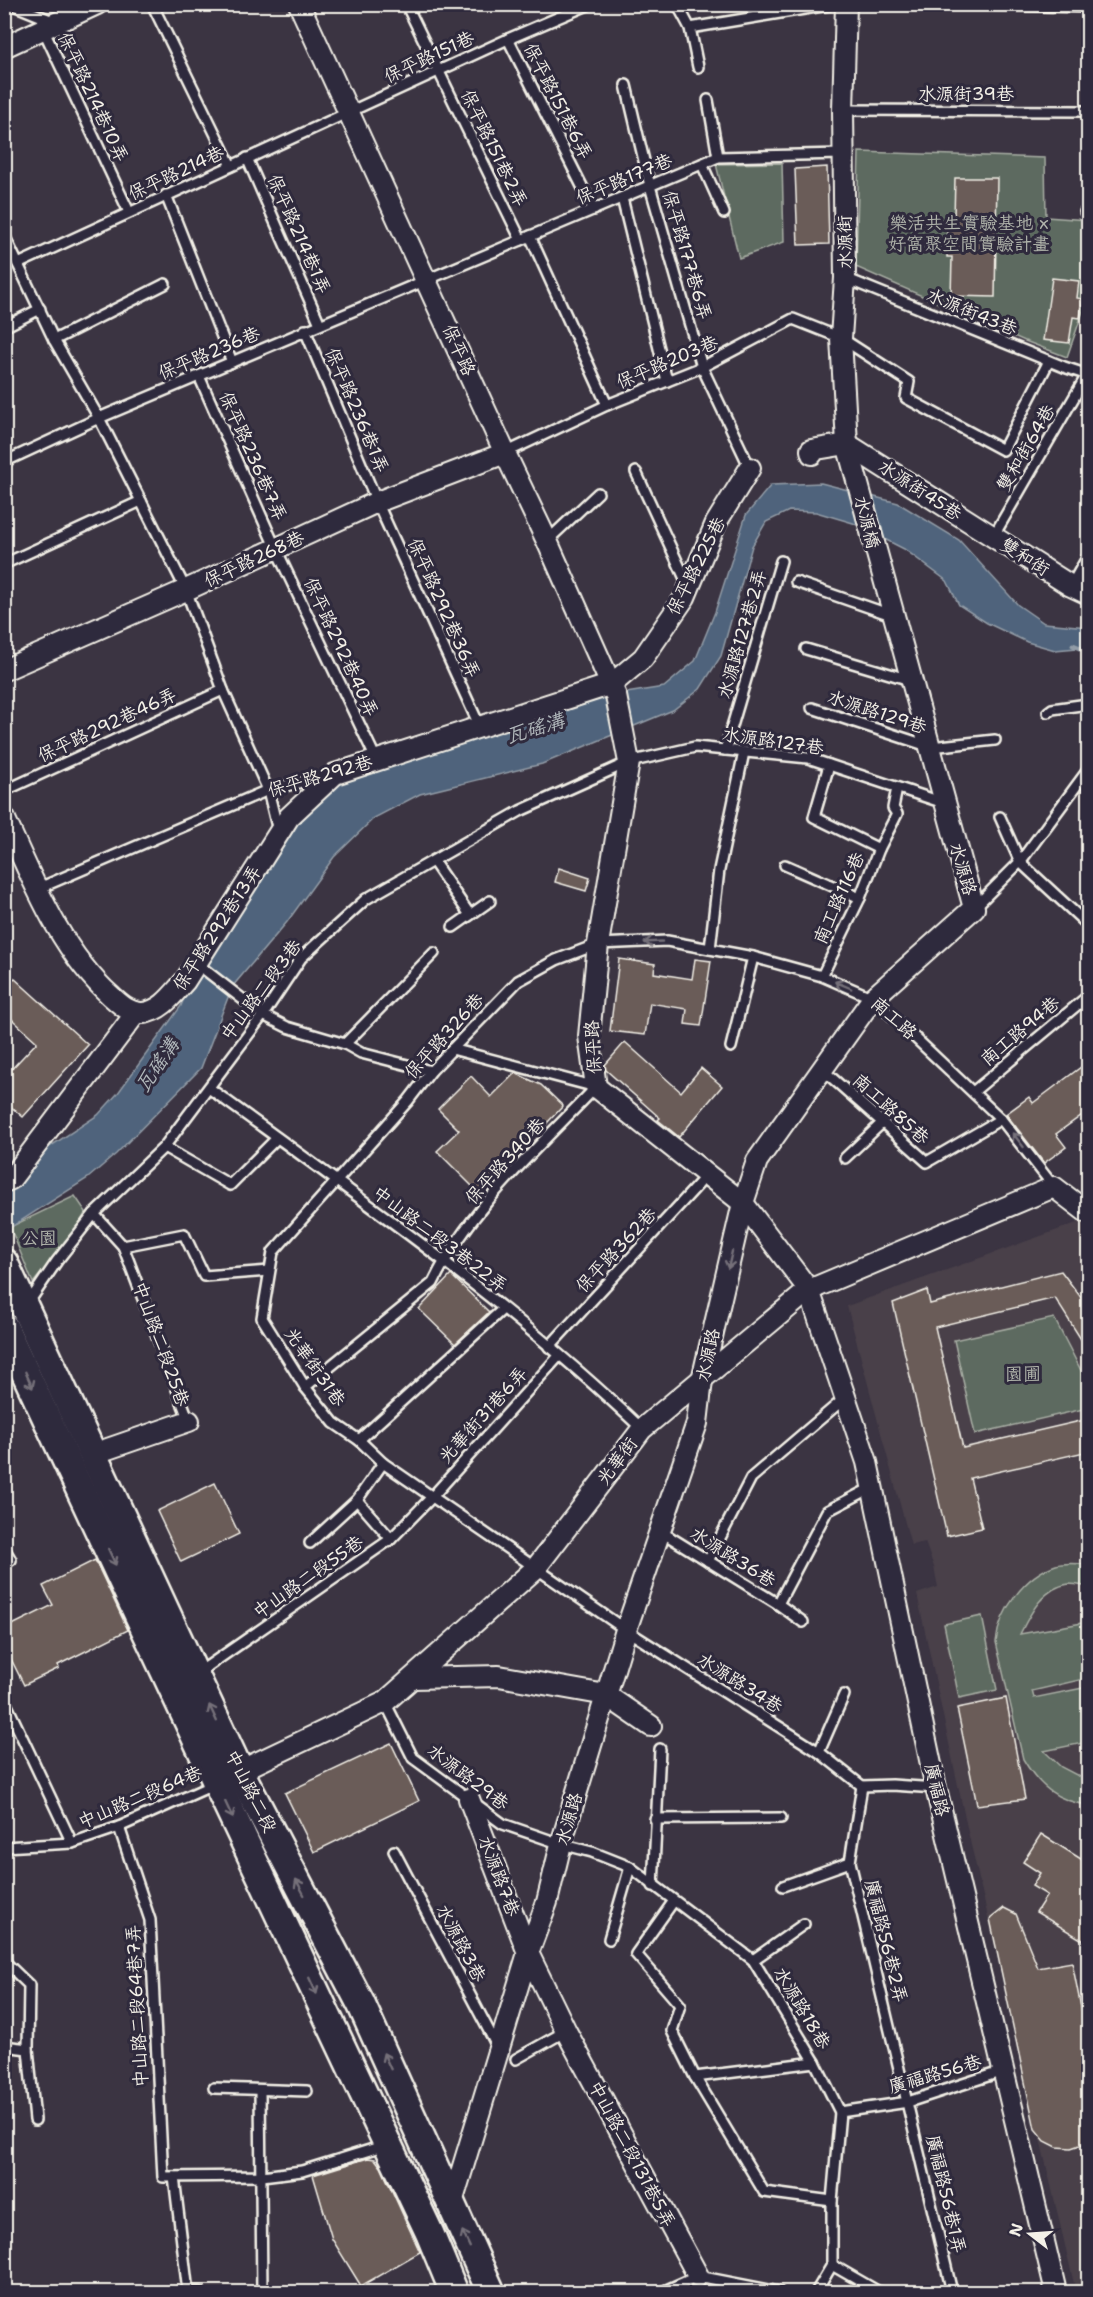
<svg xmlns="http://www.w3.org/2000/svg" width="1093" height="2297" font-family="'Shantell Sans','LXGW WenKai TC',sans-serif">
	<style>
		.built { fill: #494049 }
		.green { fill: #5d6a60; stroke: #a8aea4; stroke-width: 1.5 }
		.water { fill: #50647b; stroke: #929ca7; stroke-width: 1.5 }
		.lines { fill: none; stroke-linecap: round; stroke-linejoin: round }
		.stream { stroke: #929ca7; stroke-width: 5 }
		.building { fill: #6a5b58; stroke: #f4f1e8; stroke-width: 1.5 }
		.lane-casing { stroke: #f4f1e8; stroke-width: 14 }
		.street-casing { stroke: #f4f1e8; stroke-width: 24 }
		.secondary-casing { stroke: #f4f1e8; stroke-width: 32 }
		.lane { stroke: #2f2a3d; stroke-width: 9 }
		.street { stroke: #2f2a3d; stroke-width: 20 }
		.secondary { stroke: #2f2a3d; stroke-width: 27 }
		.oneway { stroke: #747079 }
		.labels { text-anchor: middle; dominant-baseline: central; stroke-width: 6; stroke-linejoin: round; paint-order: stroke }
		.street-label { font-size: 18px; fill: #f4f1e8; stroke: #2f2a3d }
		.park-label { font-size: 18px; fill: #b0b4ab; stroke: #2f2a3d }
		.water-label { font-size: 20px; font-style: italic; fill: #b2b9bc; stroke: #2f2a3d }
	</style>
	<rect width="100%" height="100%" fill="#3b3442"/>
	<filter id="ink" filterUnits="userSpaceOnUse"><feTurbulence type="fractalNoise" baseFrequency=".0167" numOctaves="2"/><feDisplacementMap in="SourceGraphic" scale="12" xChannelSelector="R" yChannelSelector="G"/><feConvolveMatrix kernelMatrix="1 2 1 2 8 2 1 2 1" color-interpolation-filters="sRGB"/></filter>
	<g filter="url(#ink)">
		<!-- built -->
		<polygon class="built" points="1088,1219 1088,2292 1076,2292 968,1832 917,1594 938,1587 934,1567 925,1542 911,1545 847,1306"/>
		<!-- green -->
		<g class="green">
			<polygon points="859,152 1045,158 1046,217 1088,220 1088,297 1067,357 1025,341 856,267"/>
			<polygon points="782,163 784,242 739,258 716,164"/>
			<polygon points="75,1196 86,1212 75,1231 33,1283 10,1227"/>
			<polygon points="1054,1318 1088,1384 1088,1408 975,1434 954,1340"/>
			<path d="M1088,1564V1587C1083,1586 1075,1584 1069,1584C1043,1587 1030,1614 1020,1634L1088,1622V1678L1032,1691L1034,1698L1088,1687V1742L1044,1751L1061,1767L1088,1781V1805C1056,1801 1039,1786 1023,1759L996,1642C999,1611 1025,1575 1056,1565C1065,1562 1079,1564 1088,1564Z"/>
			<polygon points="982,1616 997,1690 959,1698 944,1624"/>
		</g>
		<!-- water -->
		<polygon class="water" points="821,483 898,503 959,540 1018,605 1044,623 1088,627 1088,647 1055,650 1027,642 987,623 959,605 947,581 904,549 853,523 816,512 789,511 766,522 752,546 721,656 700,689 673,710 542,764 420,794 374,818 334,857 287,922 232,987 201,1068 116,1154 88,1178 5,1231 5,1172 28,1161 98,1115 118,1093 181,1006 194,972 284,839 322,792 359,770 588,699 664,687 695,661 715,612 746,515 771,485"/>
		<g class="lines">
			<!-- stream -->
			<polyline class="stream" points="1073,645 1088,651"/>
		</g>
		<!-- building -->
		<g class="building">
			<polygon points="827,167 829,244 798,245 795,169"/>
			<polygon points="955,178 997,178 995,297 951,296 952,257 947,257 947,217 954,217"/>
			<polygon points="1052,278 1079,281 1077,298 1083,299 1080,318 1073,317 1069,343 1043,340"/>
			<polygon points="559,868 590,878 586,891 555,882"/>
			<polygon points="619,959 655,964 654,973 692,979 695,959 711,961 701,1026 685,1024 687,1009 650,1003 645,1035 610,1031"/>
			<polygon points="4,969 88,1045 23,1117 4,1101 4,1077 37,1042 4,1012"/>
			<polygon points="625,1042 681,1092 701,1068 722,1086 679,1137 658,1120 660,1118 606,1070 605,1065"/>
			<polygon points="1089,1061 1089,1110 1056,1134 1066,1147 1044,1163 1006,1114 1029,1097 1033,1103"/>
			<polygon points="515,1073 541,1085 563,1106 480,1194 437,1151 459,1130 438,1109 471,1076 491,1097"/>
			<polygon points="1061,1271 1089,1308 1089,1352 1055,1298 935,1327 963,1448 1089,1419 1089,1451 970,1478 982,1528 947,1536 893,1303 927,1290 930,1304"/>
			<polygon points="451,1275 489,1312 455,1344 419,1309"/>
			<polygon points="215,1483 239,1534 181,1562 157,1511"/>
			<polygon points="95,1560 128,1630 58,1665 59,1668 24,1685 4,1645 4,1629 53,1605 43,1586"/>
			<polygon points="1006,1698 1025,1799 977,1805 957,1708"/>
			<polygon points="391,1743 419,1801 314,1852 285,1793"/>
			<polygon points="1041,1834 1089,1864 1089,1944 1036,1912 1047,1895 1032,1886 1040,1873 1023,1862"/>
			<polygon points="1004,1908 1016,1914 1038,1968 1072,1962 1089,2048 1089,2140 1083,2144 1071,2148 1057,2147 1045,2141 1035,2129 990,1919"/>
			<polygon points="368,2158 375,2159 381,2167 420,2252 361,2286 332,2239 313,2175"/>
		</g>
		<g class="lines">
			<!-- lane casing -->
			<g class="lane-casing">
				<g id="lane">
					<polyline points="11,4 55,22"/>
					<polyline points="152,4 231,166"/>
					<polyline points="406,4 521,240"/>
					<polyline points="677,4 690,28 698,67"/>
					<polyline points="948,4 1088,7"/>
					<polyline points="690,28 835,4"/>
					<polyline points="43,29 129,212"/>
					<polyline points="508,39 594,210"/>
					<polyline points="626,85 650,186 702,367 750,468"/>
					<polyline points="708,100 718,157"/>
					<polyline points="843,110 1088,111"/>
					<polyline points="247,158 320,324"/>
					<polyline points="702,164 724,213"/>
					<polyline points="166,195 232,362"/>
					<polyline points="622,198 667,381"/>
					<polyline points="1085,212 1088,213"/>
					<polyline points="4,235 54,340 99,418 186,590 223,690 268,790 278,831"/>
					<polyline points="530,236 607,405"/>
					<polyline points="18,264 508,39 590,4"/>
					<polyline points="845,278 1064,367 1088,375"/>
					<polyline points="4,327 40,309"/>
					<polyline points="305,330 377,502 480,727"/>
					<polyline points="54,340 165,284"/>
					<polyline points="199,376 276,549 376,759"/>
					<polyline points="505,453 607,405 702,367 793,319 841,338 909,382 906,398 1003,450 1049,361"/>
					<polyline points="4,462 99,418 718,157 843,154"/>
					<polyline points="636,472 688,585"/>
					<polyline points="993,537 1087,375"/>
					<polyline points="547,541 598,493"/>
					<polyline points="4,564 141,501"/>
					<polyline points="796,582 894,616"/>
					<polyline points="1071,586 1088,556"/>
					<polyline points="806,649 910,680"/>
					<polyline points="812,708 931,747 995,740"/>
					<polyline points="1048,712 1052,709 1088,704"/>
					<polyline points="725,750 781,561"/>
					<polyline points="4,791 223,690"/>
					<polyline points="1000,817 1020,862 1088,770"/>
					<polyline points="879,849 897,814 893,808 897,788"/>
					<polyline points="433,861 470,915"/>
					<polyline points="785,865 860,898"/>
					<polyline points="37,889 268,790 327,776"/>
					<polyline points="974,908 1020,862 1088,925"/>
					<polyline points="453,927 490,901"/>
					<polyline points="710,949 719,870 744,752"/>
					<polyline points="196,963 263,1015 287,1027 345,1044 361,1053 431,1071"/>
					<polyline points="822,976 860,898 879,849 814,817 829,765"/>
					<polyline points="345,1044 434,953"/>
					<polyline points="731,1047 753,957"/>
					<polyline points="823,1070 927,1162 1001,1119"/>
					<path d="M209,1088C357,1196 509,1302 642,1429"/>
					<polyline points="973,1092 1088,996"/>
					<polyline points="164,1147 230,1185 277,1138"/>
					<polyline points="845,1158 882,1123"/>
					<polyline points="94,1214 123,1246 189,1421"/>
					<polyline points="123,1246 184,1234 204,1276 269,1271"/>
					<polyline points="27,1305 57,1261 94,1214 164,1147 263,1015 301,958 366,899 520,811 629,762 695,747 808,758 944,803"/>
					<polyline points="549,1347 707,1175"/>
					<path d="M305,1387L433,1283C470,1207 538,1148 596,1087L452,1049"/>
					<polyline points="359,1440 503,1309"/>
					<polyline points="357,1500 391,1539"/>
					<polyline points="660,1531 778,1604 827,1511 873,1487"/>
					<polyline points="310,1543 357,1500 383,1463"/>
					<polyline points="4,1548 11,1560"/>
					<polyline points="708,1561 751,1478 845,1398"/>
					<polyline points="778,1604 803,1622"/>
					<polyline points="198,1673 391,1539 432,1497 559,1356"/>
					<polyline points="4,1699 72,1843"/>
					<polyline points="385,1702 413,1758 503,1824 561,1844 592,1852 630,1867 753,1960 815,2062 840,2112 832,2201 832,2265 816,2292"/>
					<polyline points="819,1752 844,1695"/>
					<polyline points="862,1786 850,1862 952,2292"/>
					<polyline points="936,1788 892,1785 862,1786 819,1752 626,1630 383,1463 359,1440 334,1423 305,1387 262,1318 273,1252 408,1101 431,1071 518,981 556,960 598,944 667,941 753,957 822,976 873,998 1001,1119 1054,1187"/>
					<polyline points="655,1819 781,1818"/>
					<polyline points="119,1827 150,1920 163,2177 262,2176 302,2171 386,2145"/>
					<polyline points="4,1847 72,1843 119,1827 215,1784"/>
					<polyline points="394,1851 498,2048"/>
					<polyline points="653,1886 660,1749"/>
					<polyline points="783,1886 850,1862"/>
					<polyline points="673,1902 636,1954 680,2005 672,2031 695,2077 764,2192 832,2201"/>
					<polyline points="609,1939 630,1867"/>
					<polyline points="753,1960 804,1924"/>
					<polyline points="4,1961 29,1985 28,2049 35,2120"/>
					<polyline points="4,2046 28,2049"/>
					<polyline points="516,2059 566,2031"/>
					<polyline points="695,2077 815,2062"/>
					<polyline points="214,2088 307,2091"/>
					<polyline points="260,2090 262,2292"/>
					<polyline points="840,2112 908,2102 1003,2071"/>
					<polyline points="174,2177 188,2292 200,2292"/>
					<polyline points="832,2265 879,2292"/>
					<polyline points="662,2292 698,2276 779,2292"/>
				</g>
			</g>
			<!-- street casing -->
			<g class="street-casing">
				<g id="street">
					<polyline points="299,4 505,453 547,541 616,696 629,762 598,944 589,1036 596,1087 743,1203 809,1290 867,1462 936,1788 1056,2292"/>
					<polyline points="4,47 97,4"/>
					<polyline points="812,454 811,450 847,444 1071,586 1088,594"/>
					<polyline points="4,670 186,590 377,502 505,453"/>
					<path d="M4,817C33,880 59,949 111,996C120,1004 130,1014 143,1013C162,1011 173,994 185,981L289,817L335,774L612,684L643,658L685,597L716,523L750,468"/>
					<polyline points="4,1182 11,1179 136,1013"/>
					<polyline points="93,1454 189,1421"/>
					<polyline points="413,1678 499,1676 606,1695 651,1726"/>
					<polyline points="229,1776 385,1702 535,1569 642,1429 809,1290 1054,1187 1088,1213"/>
					<polyline points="469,1799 528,1953 566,2031 698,2276"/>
					<polyline points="451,2206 528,1953 547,1902 561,1844 626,1630 697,1423 702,1380 743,1203 757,1161 873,998 974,908 847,444 841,338 845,278 843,110 846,4"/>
				</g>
			</g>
			<!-- secondary casing -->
			<g class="secondary-casing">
				<g id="secondary">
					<polyline points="4,1263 239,1770 361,2004 491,2292"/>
					<polyline points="4,1327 217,1783 430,2234 454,2292"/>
				</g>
			</g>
			<!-- lane -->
			<use href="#lane" class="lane"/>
			<!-- street -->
			<use href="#street" class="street"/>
			<!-- secondary -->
			<use href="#secondary" class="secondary"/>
		</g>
		<!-- one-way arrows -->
		<defs><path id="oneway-shaft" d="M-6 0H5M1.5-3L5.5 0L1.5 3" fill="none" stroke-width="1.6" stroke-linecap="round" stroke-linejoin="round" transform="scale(1.5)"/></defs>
		<g class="oneway">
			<use href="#oneway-shaft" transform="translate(653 942) rotate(177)"/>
			<use href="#oneway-shaft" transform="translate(843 985) rotate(-157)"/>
			<use href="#oneway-shaft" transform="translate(1018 1140) rotate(-128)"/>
			<use href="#oneway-shaft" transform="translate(730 1260) rotate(103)"/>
			<use href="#oneway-shaft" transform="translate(29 1380) rotate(66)"/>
			<use href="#oneway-shaft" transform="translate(112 1557) rotate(65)"/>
			<use href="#oneway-shaft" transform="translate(213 1713) rotate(-115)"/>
			<use href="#oneway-shaft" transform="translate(229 1810) rotate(65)"/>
			<use href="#oneway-shaft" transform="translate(300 1887) rotate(-118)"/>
			<use href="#oneway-shaft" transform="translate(313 1986) rotate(65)"/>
			<use href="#oneway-shaft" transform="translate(387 2061) rotate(-114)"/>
			<use href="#oneway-shaft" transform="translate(466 2239) rotate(-115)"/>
		</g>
	</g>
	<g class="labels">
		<!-- street labels -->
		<g class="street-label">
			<text transform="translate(429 57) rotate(-25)">保平路151巷</text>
			<text x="966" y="94">水源街39巷</text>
			<text transform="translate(93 97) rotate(65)">保平路214巷10弄</text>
			<text transform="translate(558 101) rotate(63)">保平路151巷6弄</text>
			<text transform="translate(494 148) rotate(64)">保平路151巷2弄</text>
			<text transform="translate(176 173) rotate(-25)">保平路214巷</text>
			<text transform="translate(624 179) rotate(-23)">保平路177巷</text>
			<text transform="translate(299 234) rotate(66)">保平路214巷1弄</text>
			<text transform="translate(845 242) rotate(-91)">水源街</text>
			<text transform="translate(687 255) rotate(74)">保平路177巷6弄</text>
			<text transform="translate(972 312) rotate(22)">水源街43巷</text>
			<text transform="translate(459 350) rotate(66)">保平路</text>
			<text transform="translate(209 353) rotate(-23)">保平路236巷</text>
			<text transform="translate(667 362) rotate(-23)">保平路203巷</text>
			<text transform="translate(357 410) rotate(67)">保平路236巷1弄</text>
			<text transform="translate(1026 448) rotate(-60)">雙和街64巷</text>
			<text transform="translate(253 456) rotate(66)">保平路236巷7弄</text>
			<text transform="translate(920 490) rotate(33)">水源街45巷</text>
			<text transform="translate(867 522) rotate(75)">水源橋</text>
			<text transform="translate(1025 557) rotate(32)">雙和街</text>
			<text transform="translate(254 559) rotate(-25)">保平路268巷</text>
			<text transform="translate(696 566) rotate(-63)">保平路225巷</text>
			<text transform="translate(444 608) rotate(66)">保平路292巷36弄</text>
			<text transform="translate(742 634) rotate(-74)">水源路127巷2弄</text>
			<text transform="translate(341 647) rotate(65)">保平路292巷40弄</text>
			<text transform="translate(877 712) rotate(18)">水源路129巷</text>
			<text transform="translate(107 725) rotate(-25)">保平路292巷46弄</text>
			<text transform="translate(773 741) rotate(8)">水源路127巷</text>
			<text transform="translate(320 776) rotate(-16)">保平路292巷</text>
			<text transform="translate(963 869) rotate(74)">水源路</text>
			<text transform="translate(839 898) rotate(-66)">南工路116巷</text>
			<text transform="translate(217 928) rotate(-57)">保平路292巷13弄</text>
			<text transform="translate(261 990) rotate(-53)">中山路二段3巷</text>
			<text transform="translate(894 1018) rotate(41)">南工路</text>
			<text transform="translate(1020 1031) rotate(-40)">南工路94巷</text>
			<text transform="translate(444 1036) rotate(-48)">保平路326巷</text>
			<text transform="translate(593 1047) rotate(-93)">保平路</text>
			<text transform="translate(891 1109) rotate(42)">南工路85巷</text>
			<text transform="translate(505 1161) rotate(-48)">保平路340巷</text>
			<text transform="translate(440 1239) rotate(37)">中山路二段3巷22弄</text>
			<text transform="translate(616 1250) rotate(-47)">保平路362巷</text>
			<text transform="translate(161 1344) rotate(70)">中山路二段25巷</text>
			<text transform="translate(708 1355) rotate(-78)">水源路</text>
			<text transform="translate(315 1367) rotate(55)">光華街31巷</text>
			<text transform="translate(483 1415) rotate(-48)">光華街31巷6弄</text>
			<text transform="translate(617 1461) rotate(-53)">光華街</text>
			<text transform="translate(733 1557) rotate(32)">水源路36巷</text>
			<text transform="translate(308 1577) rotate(-35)">中山路二段55巷</text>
			<text transform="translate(740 1683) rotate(32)">水源路34巷</text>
			<text transform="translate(468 1777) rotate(37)">水源路29巷</text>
			<text transform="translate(937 1790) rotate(77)">廣福路</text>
			<text transform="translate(251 1791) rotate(63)">中山路二段</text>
			<text transform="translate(140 1797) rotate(-23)">中山路二段64巷</text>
			<text transform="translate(569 1819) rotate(-74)">水源路</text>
			<text transform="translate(499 1876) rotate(69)">水源路7巷</text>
			<text transform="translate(886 1941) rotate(76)">廣福路56巷2弄</text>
			<text transform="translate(461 1943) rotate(62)">水源路3巷</text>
			<text transform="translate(137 2006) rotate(-93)">中山路二段64巷7弄</text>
			<text transform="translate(802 2008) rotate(59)">水源路18巷</text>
			<text transform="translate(935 2074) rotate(-16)">廣福路56巷</text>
			<text transform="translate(632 2154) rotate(62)">中山路二段131巷5弄</text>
			<text transform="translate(946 2194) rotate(77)">廣福路56巷1弄</text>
		</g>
		<!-- park labels -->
		<g class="park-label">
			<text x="969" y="223">樂活共生實驗基地 x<tspan x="969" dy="21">好窩聚空間實驗計畫</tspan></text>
			<text x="39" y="1238">公園</text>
			<text x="1023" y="1374">園圃</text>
		</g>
		<!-- water labels -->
		<g class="water-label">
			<text transform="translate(535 728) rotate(-17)">瓦磘溝</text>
			<text transform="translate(157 1065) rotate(-56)">瓦磘溝</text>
		</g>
	</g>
	<!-- margin -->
	<rect width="1093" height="2297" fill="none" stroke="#2f2a3d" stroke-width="24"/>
	<rect x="12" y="12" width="1069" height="2273" fill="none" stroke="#f4f1e8" stroke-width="2" filter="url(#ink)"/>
	<!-- north arrow -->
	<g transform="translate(1030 2234) rotate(287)" stroke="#2f2a3d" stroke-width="4.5" paint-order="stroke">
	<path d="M0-4.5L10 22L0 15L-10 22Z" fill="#f4f1e8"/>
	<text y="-9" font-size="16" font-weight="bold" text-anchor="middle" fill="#f4f1e8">N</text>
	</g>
</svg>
